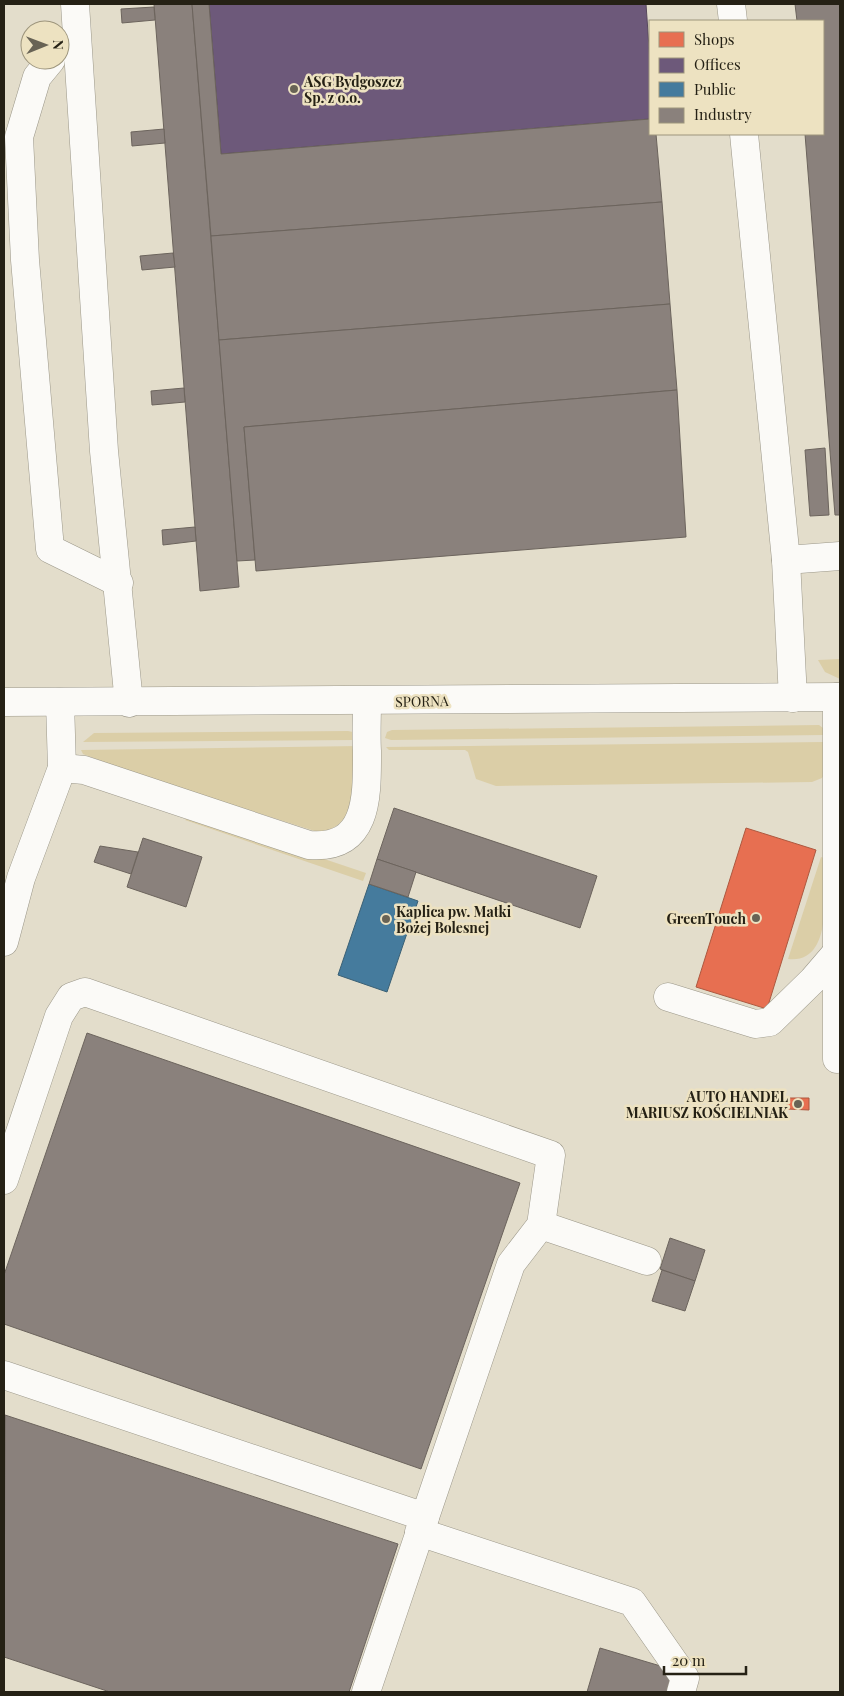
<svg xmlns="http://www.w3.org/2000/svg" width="844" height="1696" font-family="'Playfair Display',serif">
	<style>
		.green { fill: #dbcea7 }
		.shops { fill: #e76f51; stroke: #ad583f }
		.offices { fill: #6d597a; stroke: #57485c }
		.public { fill: #457b9d; stroke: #3b6074 }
		.industry { fill: #8a817c; stroke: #6c645d }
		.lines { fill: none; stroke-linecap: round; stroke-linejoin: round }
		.minor-casing { stroke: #9b9789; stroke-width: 29 }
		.minor { stroke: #fbfaf7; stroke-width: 28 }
		.poi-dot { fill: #686355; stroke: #ede2c1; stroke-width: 2 }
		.labels { text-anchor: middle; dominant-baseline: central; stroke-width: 5; stroke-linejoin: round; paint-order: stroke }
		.poi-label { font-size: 14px; font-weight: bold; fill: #252115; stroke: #ede2c1; text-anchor: start }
		.street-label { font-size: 14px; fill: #252115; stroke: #ede2c1 }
	</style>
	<rect width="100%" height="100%" fill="#e3ddcb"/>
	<!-- green -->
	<g class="green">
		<polygon points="840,659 840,679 825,672 818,660"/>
		<polygon points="819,725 823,728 824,735 391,740 385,738 387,732 392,730"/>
		<polygon points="348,731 353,732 356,740 83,742 94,733"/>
		<polygon points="824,742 824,775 822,778 812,782 496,786 476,779 468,752 465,750 389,750 386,747"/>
		<path d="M359,746C358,782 363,820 321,833L136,774L83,754L81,750Z"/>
		<polygon points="190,814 366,873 363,881 185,820"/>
		<path d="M821,857L824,858C824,886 835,965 788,959Z"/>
	</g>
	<!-- shops -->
	<g class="shops">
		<polygon points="746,828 816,850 767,1009 696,987"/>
		<polygon points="787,1098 809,1098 809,1110 787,1109"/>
	</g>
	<!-- offices -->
	<polygon class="offices" points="209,4 646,4 650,62 650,119 221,154"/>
	<!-- public -->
	<polygon class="public" points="369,884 418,901 387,992 338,975"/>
	<!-- industry -->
	<g class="industry">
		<polygon points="154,4 192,4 239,587 200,591"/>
		<polygon points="192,4 209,4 221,154 650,119 650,134 656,134 662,202 211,236"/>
		<polygon points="795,4 840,4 840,515 835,515 805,134 823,134 823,21 797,21"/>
		<polygon points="154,7 155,20 122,23 121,9"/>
		<polygon points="164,129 165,143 132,146 131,132"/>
		<polygon points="662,202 670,304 219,340 211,236"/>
		<polygon points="173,253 175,267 142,270 140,256"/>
		<polygon points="670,304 677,390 244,427 255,560 237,561 219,340"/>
		<polygon points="184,388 185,402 152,405 151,391"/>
		<polygon points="677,390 686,537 256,571 244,427"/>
		<polygon points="825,448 829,515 810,516 805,450"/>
		<polygon points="195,527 196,541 163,545 162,530"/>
		<polygon points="394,808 597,876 580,928 377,859"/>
		<polygon points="143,838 202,857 186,907 127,887"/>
		<polygon points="100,846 138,852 131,874 94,862"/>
		<polygon points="377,859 416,872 408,897 369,884"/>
		<polygon points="87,1033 520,1183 421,1469 4,1324 4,1275"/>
		<polygon points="670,1238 705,1250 695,1281 660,1269"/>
		<polygon points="662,1270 695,1281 685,1311 652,1301"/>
		<polygon points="5,1415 398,1544 349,1692 110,1692 4,1657"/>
		<polygon points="600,1648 674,1670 667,1692 587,1692"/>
	</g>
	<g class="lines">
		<!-- minor casing -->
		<g class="minor-casing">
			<g id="minor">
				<polyline points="75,4 104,451 129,703"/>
				<polyline points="731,4 733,21"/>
				<polyline points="51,60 37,77 19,137 25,260 50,549 119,583"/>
				<polyline points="744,134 786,560 793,698"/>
				<polyline points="786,560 840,556"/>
				<polyline points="4,702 840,697"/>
				<path d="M62,768L84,770L309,845C369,850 367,796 367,751C366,735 367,718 367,701"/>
				<polyline points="4,942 21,878 62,768 60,702"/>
				<polyline points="668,997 755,1024 770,1022 813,980 837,952"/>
				<polyline points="837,1059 837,697"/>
				<polyline points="4,1180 59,1016 71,997 85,992 551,1155 541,1225 511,1264 425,1517 4,1375"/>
				<polyline points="541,1225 647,1261"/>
				<polyline points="419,1532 632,1602 685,1678 681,1692"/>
				<polyline points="366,1692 425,1517"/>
			</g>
		</g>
		<!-- minor -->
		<use href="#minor" class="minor"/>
	</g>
	<!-- markers -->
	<g class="poi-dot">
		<circle cx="294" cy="89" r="5"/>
		<circle cx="756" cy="918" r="5"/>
		<circle cx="386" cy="919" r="5"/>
		<circle cx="798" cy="1104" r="5"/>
	</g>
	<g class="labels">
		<!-- poi labels -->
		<g class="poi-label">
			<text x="304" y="81">ASG Bydgoszcz<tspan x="304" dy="16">Sp. z o.o.</tspan></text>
			<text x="396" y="911">Kaplica pw. Matki<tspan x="396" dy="16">Bożej Bolesnej</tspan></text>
			<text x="746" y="918" text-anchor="end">GreenTouch</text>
			<text x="788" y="1096" text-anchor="end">AUTO HANDEL<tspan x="788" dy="16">MARIUSZ KOŚCIELNIAK</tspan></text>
		</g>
		<!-- street labels -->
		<g class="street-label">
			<text transform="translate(422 701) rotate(-1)">SPORNA</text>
		</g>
	</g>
	<!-- border -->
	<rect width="844" height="1696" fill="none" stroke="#252115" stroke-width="10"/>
	<!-- legend -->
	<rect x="649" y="20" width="175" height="115" fill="#ede2c1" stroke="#9d957c"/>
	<rect x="659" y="32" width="25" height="15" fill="#e76f51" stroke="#9d957c"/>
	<text x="694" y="45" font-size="15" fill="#252115">Shops</text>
	<rect x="659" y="58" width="25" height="15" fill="#6d597a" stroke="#9d957c"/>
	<text x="694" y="70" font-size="15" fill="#252115">Offices</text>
	<rect x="659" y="82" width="25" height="15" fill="#457b9d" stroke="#9d957c"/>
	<text x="694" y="95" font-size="15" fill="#252115">Public</text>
	<rect x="659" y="108" width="25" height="15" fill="#8a817c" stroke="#9d957c"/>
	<text x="694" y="120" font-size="15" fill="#252115">Industry</text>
	<!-- north arrow -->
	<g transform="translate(45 45) rotate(89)"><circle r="24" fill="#ede2c1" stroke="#9d957c"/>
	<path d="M0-4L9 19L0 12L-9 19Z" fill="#686355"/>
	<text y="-8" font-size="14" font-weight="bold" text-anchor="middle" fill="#252115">N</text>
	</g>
	<!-- scale -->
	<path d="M664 1666v8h82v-8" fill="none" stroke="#252115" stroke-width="2.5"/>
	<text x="672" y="1666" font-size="15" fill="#252115" stroke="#ede2c1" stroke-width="4" paint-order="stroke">20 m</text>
</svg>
